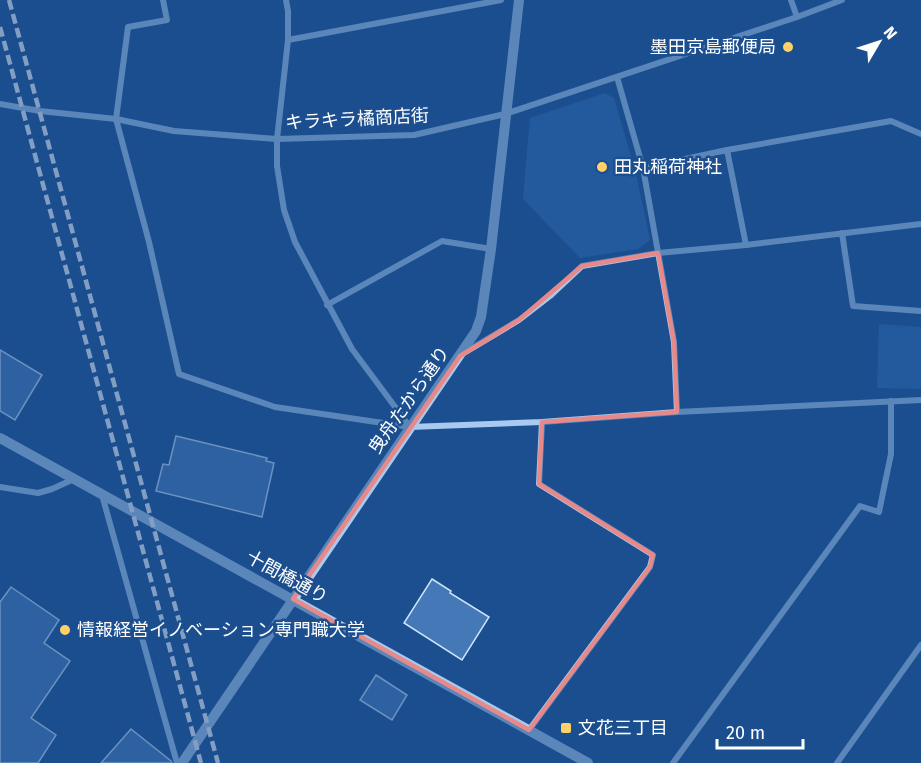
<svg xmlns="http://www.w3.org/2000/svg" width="921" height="763" font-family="'Fira Sans','Noto Sans JP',sans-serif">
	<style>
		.green { fill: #2e69ad }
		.building { fill: #4478b7; stroke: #cfe3fa; stroke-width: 1.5 }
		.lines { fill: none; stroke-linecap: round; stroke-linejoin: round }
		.minor { stroke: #a9c9ee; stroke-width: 6 }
		.tertiary { stroke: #a9c9ee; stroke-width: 10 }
		.rail { stroke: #fff; stroke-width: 4.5; stroke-dasharray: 10 4.5; stroke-linecap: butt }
		.marked { fill: none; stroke: #e88989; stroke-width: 4.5; stroke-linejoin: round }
		.poi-dot { fill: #ffd166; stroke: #1b4f8f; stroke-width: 2 }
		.labels { text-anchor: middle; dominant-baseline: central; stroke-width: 5; stroke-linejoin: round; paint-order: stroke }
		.poi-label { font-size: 18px; fill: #fff; stroke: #1b4f8f; text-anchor: start }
		.street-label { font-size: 18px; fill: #fff; stroke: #1b4f8f }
	</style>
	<rect width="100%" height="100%" fill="#1b4f8f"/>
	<!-- green -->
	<g class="green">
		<polygon points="605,93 614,98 635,170 650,240 638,249 580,258 523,199 530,118"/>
		<polygon points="879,324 921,327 921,389 877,388"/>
	</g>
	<!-- building -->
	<g class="building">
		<polygon points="0,350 42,375 15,420 0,411"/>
		<polygon points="176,436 267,458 266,461 274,463 262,517 156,491 163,464 169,465"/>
		<polygon points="432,579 451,591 450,593 489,617 462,660 404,623"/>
		<polygon points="11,587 59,620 44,643 70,661 31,718 56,735 38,763 0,763 0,602"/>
		<polygon points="376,675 407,695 392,720 360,700"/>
		<polygon points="131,729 171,761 172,763 101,763"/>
	</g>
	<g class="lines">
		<!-- minor -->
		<g class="minor">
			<polyline points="163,0 167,20 128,27 116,119 149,242 179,374 275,407 410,427 542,422 677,412 921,400"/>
			<polyline points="286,0 288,11 288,40 277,139 277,166 284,210 295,242 352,349 410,427"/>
			<polyline points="791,0 797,17"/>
			<polyline points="288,40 501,0"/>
			<polyline points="617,77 643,168 674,342 677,412"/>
			<polyline points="0,104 40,111 116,119 174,131 277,139 414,135 505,114 797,17 842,0"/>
			<polyline points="727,150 746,245"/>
			<polyline points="643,168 727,150 891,121 921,134"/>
			<polyline points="842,233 853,306 921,311"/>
			<polyline points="327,305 442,241 491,249"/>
			<polyline points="464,353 519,320 550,296 582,266 658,253 746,245 921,224"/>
			<polyline points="0,487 38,493 52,489 74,479"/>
			<polyline points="102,495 177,763"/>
			<polyline points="529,730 650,567 653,555 539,484 542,422"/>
			<polyline points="673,763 860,506 879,512 891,454 891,401"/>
			<polyline points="837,763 921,645"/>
		</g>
		<!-- tertiary -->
		<g class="tertiary">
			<polyline points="0,438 588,763"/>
			<polyline points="182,763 476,331 481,317 491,249 519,0"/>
		</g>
		<!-- rail -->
		<g class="rail">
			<polyline points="9,0 218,763"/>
			<polyline points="0,27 201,763"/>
		</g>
	</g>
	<!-- marked area -->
	<path d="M0 0H921V763H0ZM658,253L674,342L677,412L542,422L539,484L653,555L650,567L529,730L293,599L460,356L519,320L582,266Z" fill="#1b4f8f" fill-opacity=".55" fill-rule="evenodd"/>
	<path class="marked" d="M658,253L674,342L677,412L542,422L539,484L653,555L650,567L529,730L293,599L460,356L519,320L582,266Z"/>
	<!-- markers -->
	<g class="poi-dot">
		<circle cx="788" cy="47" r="6"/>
		<circle cx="602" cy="167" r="6"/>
		<circle cx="65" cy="630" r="6"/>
		<rect x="560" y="722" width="12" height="12" rx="3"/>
	</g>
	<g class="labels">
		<!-- poi labels -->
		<g class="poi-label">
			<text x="776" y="47" text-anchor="end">墨田京島郵便局</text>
			<text x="614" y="167">田丸稲荷神社</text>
			<text x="77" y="630">情報経営イノベーション専門職大学</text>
			<text x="578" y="728">文花三丁目</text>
		</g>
		<!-- street labels -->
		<g class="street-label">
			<text transform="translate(357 119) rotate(-3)">キラキラ橘商店街</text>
			<text transform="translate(409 400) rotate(-55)">曳舟たから通り</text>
			<text transform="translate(287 577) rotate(29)">十間橋通り</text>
		</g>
	</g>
	<!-- north arrow -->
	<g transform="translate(879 42) rotate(51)" stroke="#1b4f8f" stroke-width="4.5" paint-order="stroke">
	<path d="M0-4.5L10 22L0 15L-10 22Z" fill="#ffffff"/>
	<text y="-9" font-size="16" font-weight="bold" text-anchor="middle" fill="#ffffff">N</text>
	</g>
	<!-- scale -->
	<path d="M717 739v9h86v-9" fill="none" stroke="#ffffff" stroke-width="3"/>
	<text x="726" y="739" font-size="18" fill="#ffffff" stroke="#1b4f8f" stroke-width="4.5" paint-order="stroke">20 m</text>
</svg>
